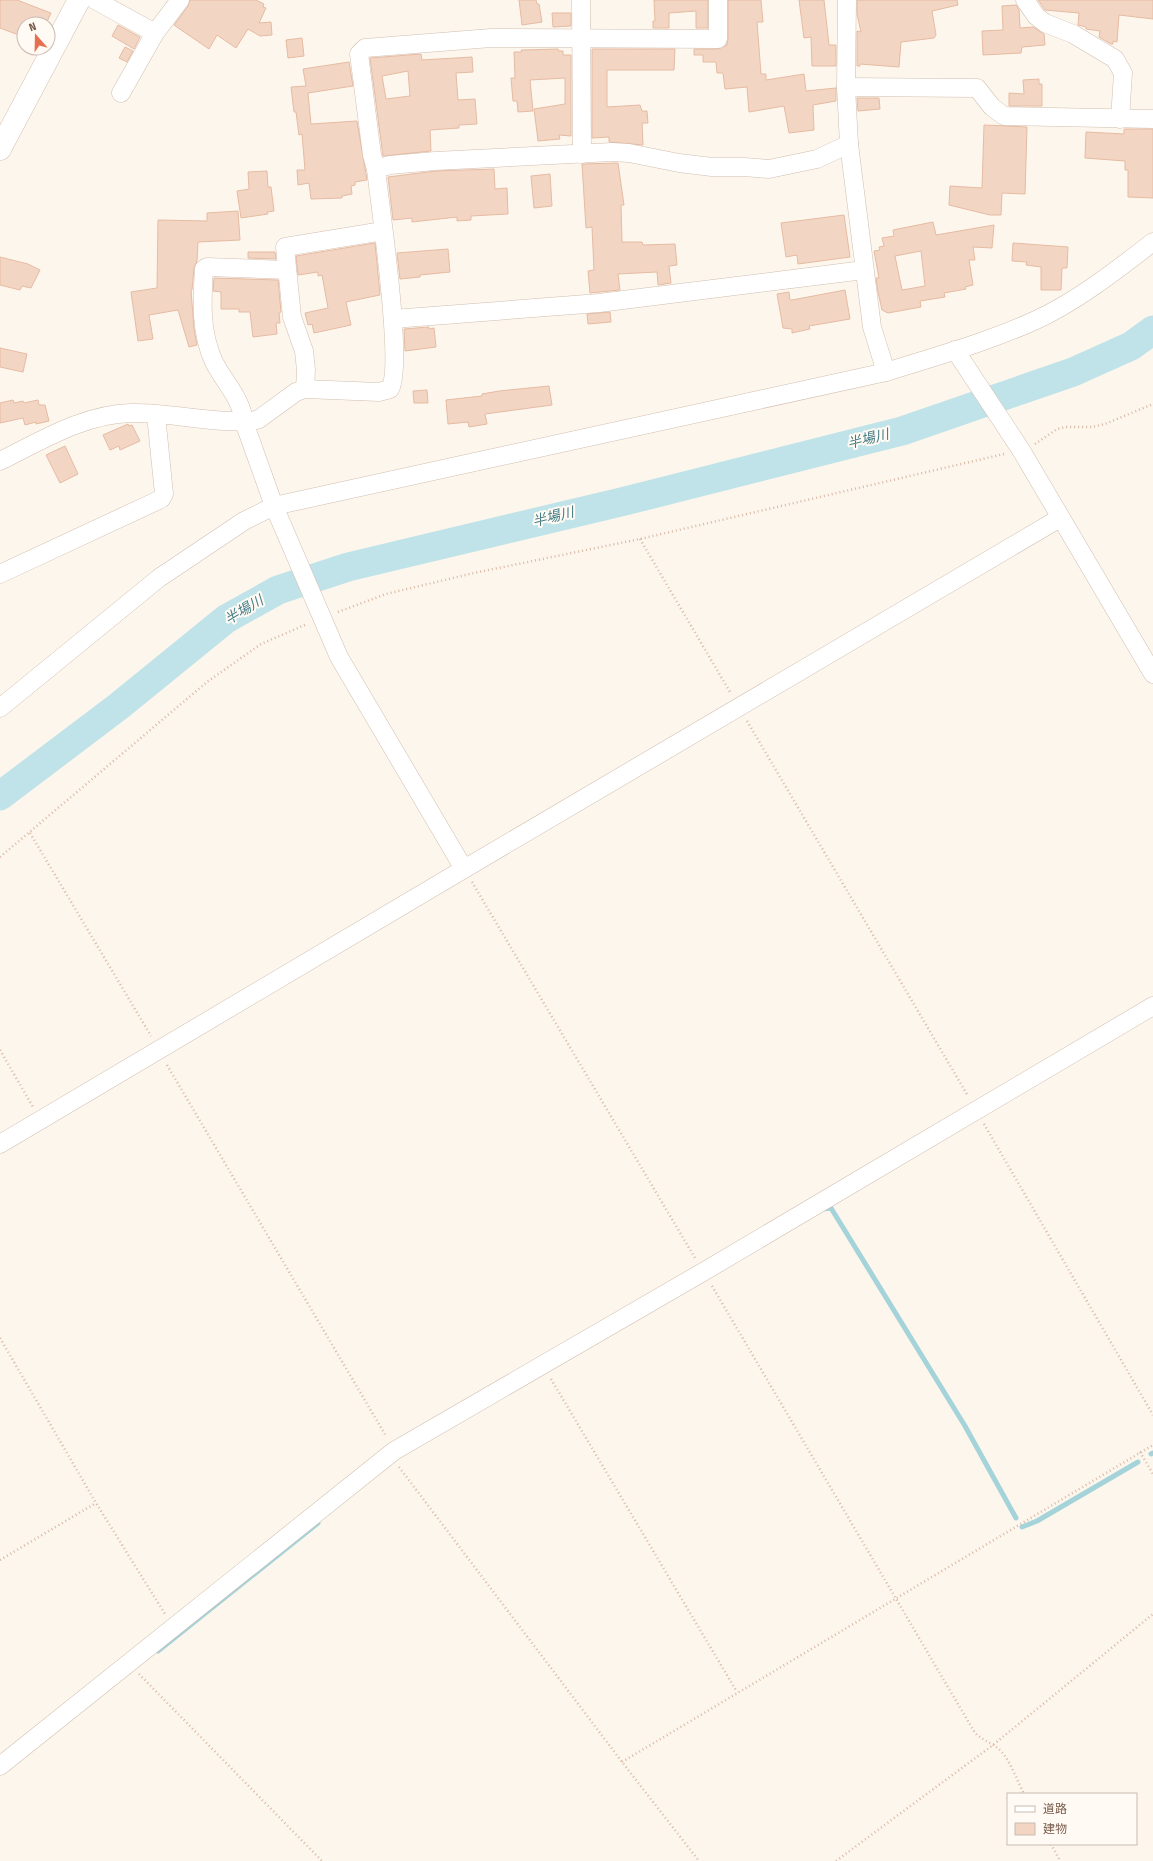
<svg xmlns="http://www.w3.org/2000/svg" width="1153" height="1861" font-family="'Fira Sans Condensed','Noto Sans JP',sans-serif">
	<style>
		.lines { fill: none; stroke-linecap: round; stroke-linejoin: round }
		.stream { stroke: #a5d3da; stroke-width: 5 }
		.river { stroke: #bfe3e8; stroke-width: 29 }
		.building { fill: #f3d5c3; stroke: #e6bba3; fill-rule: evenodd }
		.street-casing { stroke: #d1beb0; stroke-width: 19 }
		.secondary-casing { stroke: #d6c0b0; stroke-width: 23 }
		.path { stroke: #d9b8a5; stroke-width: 2.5; stroke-dasharray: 1 3; stroke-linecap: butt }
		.street { stroke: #fff; stroke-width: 18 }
		.secondary { stroke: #fff; stroke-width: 22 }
		.labels { text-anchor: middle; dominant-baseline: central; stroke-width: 4; stroke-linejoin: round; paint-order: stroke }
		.water-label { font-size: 14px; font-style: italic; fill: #437c86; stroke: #fffaf3 }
	</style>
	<rect width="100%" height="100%" fill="#fdf6ec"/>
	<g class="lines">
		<!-- stream -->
		<g class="stream">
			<polyline points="823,1209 831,1208 965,1426 1016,1518"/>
			<polyline points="1151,1454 1153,1453"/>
			<polyline points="1022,1527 1037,1521 1138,1462"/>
			<polyline points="158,1651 318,1523"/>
		</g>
		<!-- river -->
		<polyline class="river" points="0,796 119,706 226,619 278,590 348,567 621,502 902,431 1073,372 1131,346 1153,330"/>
	</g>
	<!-- building -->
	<g class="building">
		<polygon points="0,0 17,0 51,13 46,24 24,24 24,37 0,28"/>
		<polygon points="190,0 256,0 264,4 263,7 266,8 259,23 271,22 272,35 260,36 248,29 236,48 217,35 209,49 174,25 188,6"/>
		<polygon points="519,0 536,0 537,4 539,4 542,22 522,25"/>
		<polygon points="654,0 708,0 708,28 696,28 696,11 669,13 669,28 653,28 653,21 655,21"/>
		<polygon points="728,0 761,0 763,22 757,22 761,74 766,74 766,80 804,74 806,91 836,88 836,101 813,105 814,130 789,133 784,106 749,112 747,87 725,89 723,73 717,73 716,62 703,62 703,55 694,55 694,49 718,49 727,45 728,39"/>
		<polygon points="799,0 824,0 829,45 836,45 836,66 812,66 811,37 804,38"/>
		<polygon points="857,0 957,0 958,5 932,11 936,35 934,38 901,42 899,67 860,64 860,66 857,66 857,31 861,32 857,14"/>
		<polygon points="1038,0 1153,0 1153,19 1119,15 1117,42 1113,41 1113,44 1111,44 1099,37 1100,31 1086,29 1086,27 1078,25 1079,13 1045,10"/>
		<polygon points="1016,5 1019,10 1020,28 1033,27 1044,34 1045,45 1022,47 1021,53 983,55 982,31 1003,30 1002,6"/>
		<polygon points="552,13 571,13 571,26 553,27"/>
		<polygon points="118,25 140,37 134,49 112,36"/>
		<polygon points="302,38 304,56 288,58 286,40"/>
		<polygon points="125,47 133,51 127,62 119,58"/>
		<polygon points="558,49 559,51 563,51 563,55 571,55 571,136 559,135 560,139 538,141 534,109 565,104 565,78 530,80 533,111 518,112 517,101 513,101 511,78 515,78 514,52 522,52 521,50"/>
		<polygon points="592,49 675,49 674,70 607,70 607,107 640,105 642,111 647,111 648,123 642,123 643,145 609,142 609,137 592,138"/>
		<path d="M421,54L422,60L472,57L473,72L456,73L458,100L475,99L477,124L459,125V128L430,130L431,151L383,156L370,58ZM408,71L410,96L386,99L382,76Z"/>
		<polygon points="349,62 353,86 308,93 311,124 357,121 367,180 355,182 355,185 351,186 352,194 342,196 342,198 311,199 309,183 298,185 297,170 305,170 302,134 299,135 296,112 294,112 291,87 306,86 303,69"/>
		<polygon points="1039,79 1039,84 1042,84 1042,106 1009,106 1009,93 1024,94 1023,80"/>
		<polygon points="857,98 879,98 880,109 858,111"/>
		<polygon points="984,125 1027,127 1025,194 1002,193 1001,215 990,215 949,205 950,186 982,188"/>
		<polygon points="1124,129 1153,129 1153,198 1128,197 1128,170 1125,170 1125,161 1085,158 1086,132 1124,134"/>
		<polygon points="618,163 624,205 621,205 622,242 642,242 643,245 675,244 677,265 669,266 671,283 658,285 657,272 618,274 620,290 590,293 588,271 594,270 592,227 586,228 582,164"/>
		<polygon points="494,169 495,189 507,188 508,214 471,216 471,220 457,221 457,217 412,222 412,218 393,220 388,177 436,171"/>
		<polygon points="267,171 268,187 271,187 274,211 267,212 268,214 241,218 237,191 249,189 248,172"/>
		<polygon points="550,174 552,206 534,208 531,176"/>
		<polygon points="238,211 240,240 198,242 197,261 194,268 192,290 191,290 194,329 197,345 189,347 178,310 149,315 153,339 138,341 131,292 157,288 158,220 207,221 207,213"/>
		<polygon points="844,215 850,257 798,264 797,255 786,257 781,223"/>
		<path d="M933,222L936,235L994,225L992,248L973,247L975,260H969L973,285L965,287L966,289L944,293L945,297L920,301L921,307L888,313L882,310L878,292L876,278H879L874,251L880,250L879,247L884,246L882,238L894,236L893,230ZM921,251L925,286L902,290L895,256Z"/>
		<polygon points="375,243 380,295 346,302 351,325 314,333 312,324 308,325 305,313 328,308 322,275 318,276 318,272 298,275 296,256"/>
		<polygon points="1013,243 1068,247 1067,268 1062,268 1061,290 1041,290 1041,267 1026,265 1027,262 1012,261"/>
		<polygon points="448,249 450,272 420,275 420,277 400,279 397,253"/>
		<polygon points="248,252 275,252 276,259 248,258"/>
		<polygon points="0,257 28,264 40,270 31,288 22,286 20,290 0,285"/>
		<polygon points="214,278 278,280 281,312 279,313 280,323 276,323 277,334 253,337 250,312 239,312 239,309 221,309 221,292 213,291"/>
		<polygon points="845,290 850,319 809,326 810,329 792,333 792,329 783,328 777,294 789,292 790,300 792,300"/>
		<polygon points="610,312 611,322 588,324 587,314"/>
		<polygon points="429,327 429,329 434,328 436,347 405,351 404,329"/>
		<polygon points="0,348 27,354 23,372 0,367"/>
		<polygon points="549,386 552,405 485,414 487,424 469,427 468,422 448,424 446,400 482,396 482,394 499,391"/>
		<polygon points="427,390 428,403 414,403 413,391"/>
		<polygon points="13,400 14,403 23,401 24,403 38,400 39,405 45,405 49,421 36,424 36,422 25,425 23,418 0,423 0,403"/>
		<polygon points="128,424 129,426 132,425 140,441 120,450 119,446 110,450 103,435"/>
		<polygon points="65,446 78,474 60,483 46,455"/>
	</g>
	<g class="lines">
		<!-- street casing -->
		<g class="street-casing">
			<g id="street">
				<polyline points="95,0 155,33"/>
				<polyline points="581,0 582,154"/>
				<polyline points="847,0 846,87 849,144 872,327 886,372"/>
				<polyline points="1025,0 1036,16 1045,23 1073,34 1115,59 1123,73 1120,119"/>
				<polyline points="846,87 977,88 992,107 1004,116 1153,119"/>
				<polyline points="121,93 155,33 180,0"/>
				<polyline points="376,169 372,155 359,54 365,48 491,38 718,39 718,0"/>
				<path d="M287,270L207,267L204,269C202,301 200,332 214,362C224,382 242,399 244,422L274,506L339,657L464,869"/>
				<polyline points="393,319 599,303 864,270"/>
				<polyline points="955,350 1021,450 1153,674"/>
				<polyline points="305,389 306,370 304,351 292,317 285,247 383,231"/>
				<path d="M0,461C41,441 84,414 131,413C171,412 212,424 252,421L259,419L296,392L305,389L379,392L390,389C404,365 380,206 376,169L390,165L435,161L612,152L629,153L679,163L712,167H744L769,169L817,159L849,144"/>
				<polyline points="0,574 161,499 164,494 156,415"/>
				<path d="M0,708L159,578L244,521L274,506L886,372C936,356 988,342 1036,320C1076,302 1118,269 1153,242"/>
				<polyline points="0,1144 464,869 1060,518"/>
				<polyline points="0,1766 394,1451 703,1272 1153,1006"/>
			</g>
		</g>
		<!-- secondary casing -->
		<g class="secondary-casing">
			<polyline id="secondary" points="0,149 79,0"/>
		</g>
		<!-- path -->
		<g class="path">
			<polyline points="1035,444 1057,429 1065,427 1092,427 1105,424 1153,404"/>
			<polyline points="640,539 730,692"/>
			<polyline points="338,612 386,594 474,573 640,539 1004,454"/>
			<polyline points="747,721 968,1096"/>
			<polyline points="30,833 151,1036"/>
			<polyline points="0,857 207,682 261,644 307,624"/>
			<polyline points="472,882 695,1258"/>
			<polyline points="0,1050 33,1107"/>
			<polyline points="167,1065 386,1436"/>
			<polyline points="984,1124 1153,1415"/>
			<path d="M712,1286L975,1733C983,1741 993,1743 1001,1751C1010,1761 1018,1782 1024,1794"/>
			<polyline points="0,1338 96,1503 165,1614"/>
			<polyline points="551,1379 737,1692"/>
			<polyline points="1140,1452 1153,1474"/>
			<polyline points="399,1467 622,1762 699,1861"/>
			<polyline points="0,1560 96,1503"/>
			<polyline points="139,1674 322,1861"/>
			<polyline points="622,1762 1153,1445"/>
			<polyline points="1051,1844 1060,1861"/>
			<polyline points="836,1861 993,1745 1153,1614"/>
		</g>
		<!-- street -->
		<use href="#street" class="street"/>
		<!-- secondary -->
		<use href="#secondary" class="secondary"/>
	</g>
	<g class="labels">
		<!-- water labels -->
		<g class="water-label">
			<text transform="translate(868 439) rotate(-14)">半場川</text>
			<text transform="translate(553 517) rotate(-14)">半場川</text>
			<text transform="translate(244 610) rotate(-31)">半場川</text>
		</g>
	</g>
	<!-- legend -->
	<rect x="1007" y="1793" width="130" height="52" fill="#fffaf3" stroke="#cabbb1"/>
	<rect x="1015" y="1806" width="20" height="6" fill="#ffffff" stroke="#cabbb1"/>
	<text x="1043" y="1813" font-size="12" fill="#7a5c4d">道路</text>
	<rect x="1015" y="1823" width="20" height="12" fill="#f3d5c3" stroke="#cabbb1"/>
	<text x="1043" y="1833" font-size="12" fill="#7a5c4d">建物</text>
	<!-- north arrow -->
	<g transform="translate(36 36) rotate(340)"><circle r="19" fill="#fffaf3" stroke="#cabbb1"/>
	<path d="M0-3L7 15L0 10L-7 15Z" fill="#e76f51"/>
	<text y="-6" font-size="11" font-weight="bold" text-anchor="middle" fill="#7a5c4d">N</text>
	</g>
</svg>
